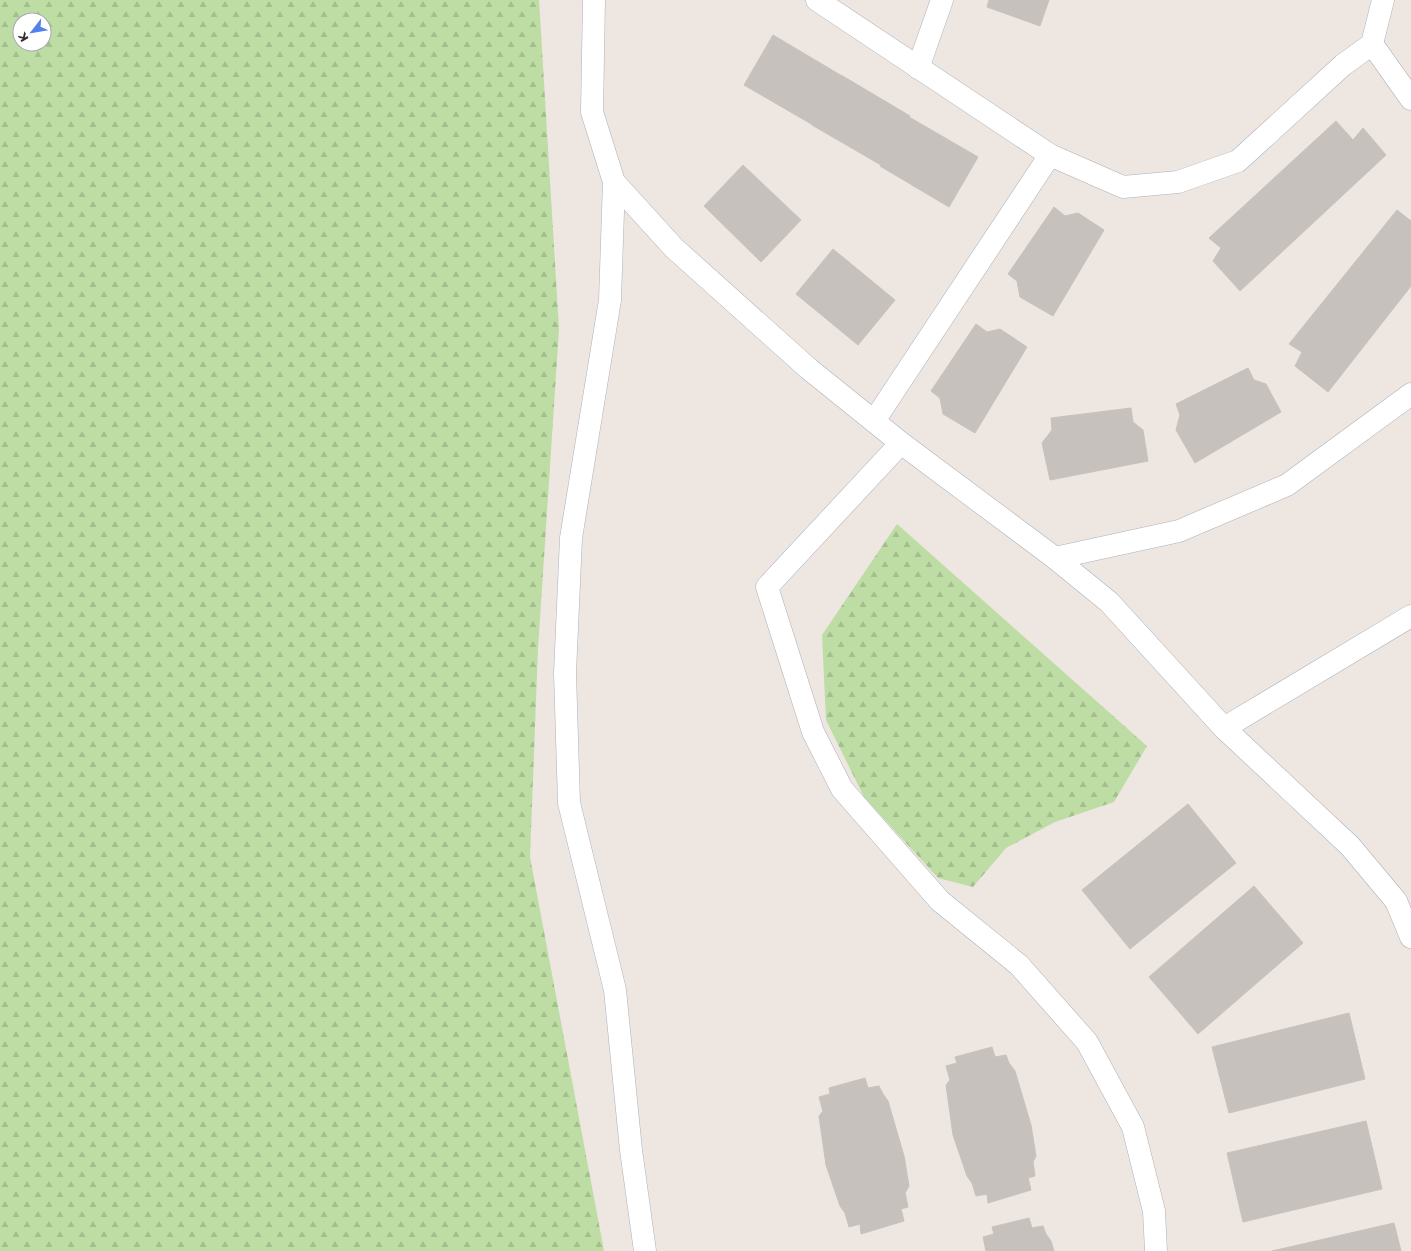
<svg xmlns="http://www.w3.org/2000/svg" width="1411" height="1251" font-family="'DejaVu Sans',sans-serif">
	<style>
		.forest { fill: url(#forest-firs); fill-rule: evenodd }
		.building { fill: #c6c1bc; stroke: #c8c2bb }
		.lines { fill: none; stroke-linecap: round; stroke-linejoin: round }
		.street-casing { stroke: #adb1b8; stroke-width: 23 }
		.street { stroke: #fff; stroke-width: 22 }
	</style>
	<defs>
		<pattern id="forest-firs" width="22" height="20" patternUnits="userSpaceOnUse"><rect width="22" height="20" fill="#bedda4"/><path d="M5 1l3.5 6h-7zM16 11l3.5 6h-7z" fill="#a4be8e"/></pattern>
	</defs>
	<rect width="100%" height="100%" fill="#ede6e1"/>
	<!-- forest -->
	<g class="forest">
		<path d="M0,0H539L559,329L538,649L530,857L604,1251H0ZM20,20H44V44H20Z"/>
		<polygon points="897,524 1147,746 1114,802 1055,822 1006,848 973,887 938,878 864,797 826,720 822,635"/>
	</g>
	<!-- building -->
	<g class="building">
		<polygon points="989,0 1049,0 1040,26 987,7"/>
		<polygon points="773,35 842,76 813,125 744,85"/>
		<polygon points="841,75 910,116 881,165 812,125"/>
		<polygon points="909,117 978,157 949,207 880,166"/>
		<polygon points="1336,121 1353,140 1363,128 1386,155 1240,291 1213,261 1221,248 1209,238"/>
		<polygon points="743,165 801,220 761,262 704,206"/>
		<polygon points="1054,207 1065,216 1078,213 1104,230 1053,316 1020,297 1017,281 1008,274"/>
		<polygon points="1397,210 1411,221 1411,286 1328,392 1295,366 1302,352 1289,344"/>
		<polygon points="833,249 895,300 858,345 796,294"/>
		<polygon points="976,324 987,332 1000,329 1027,347 975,433 943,414 940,398 931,391"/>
		<polygon points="1248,368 1254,380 1266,384 1281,412 1195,463 1176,430 1180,415 1176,404"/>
		<polygon points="1131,408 1133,422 1143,430 1148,461 1050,480 1042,443 1052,430 1051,418"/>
		<polygon points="1188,804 1236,863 1130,949 1082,890"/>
		<polygon points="1254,886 1303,943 1198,1034 1149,977"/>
		<polygon points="1349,1013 1365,1079 1229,1113 1212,1047"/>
		<polygon points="992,1047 995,1057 1006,1055 1009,1063 1015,1071 1031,1125 1036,1156 1033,1162 1035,1176 1028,1178 1031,1190 988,1203 987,1194 976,1196 972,1183 967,1176 953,1135 946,1085 950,1080 946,1066 957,1063 955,1057"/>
		<polygon points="865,1078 868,1088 879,1086 883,1094 888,1101 904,1156 909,1186 905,1193 908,1207 901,1209 904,1221 861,1234 860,1224 849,1227 845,1213 840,1206 826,1165 819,1116 823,1111 819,1097 830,1094 829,1088"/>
		<polygon points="1366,1121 1382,1189 1243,1222 1227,1153"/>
		<polygon points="1029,1218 1032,1228 1043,1226 1046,1234 1051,1241 1054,1251 986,1251 983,1237 994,1234 992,1227"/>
		<polygon points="1394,1223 1401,1251 1272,1251"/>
	</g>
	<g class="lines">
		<!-- street casing -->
		<g class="street-casing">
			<g id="street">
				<polyline points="594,0 592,112 614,182 674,248 809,369 901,443 1055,558 1109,602 1224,728 1350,846 1396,901 1411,937"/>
				<polyline points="817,0 1050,155 1123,187 1178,182 1238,161 1343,65 1372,44 1383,0"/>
				<polyline points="1372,44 1411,99"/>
				<polyline points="918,68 942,0"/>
				<polyline points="614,182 610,300 571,538 565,673 569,803 615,990 631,1150 645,1251"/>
				<polyline points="874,421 1050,155"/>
				<polyline points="901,443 767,587 813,732 842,789 940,901 1019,965 1087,1042 1133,1127 1154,1211 1156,1251"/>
				<polyline points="1055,558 1179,531 1287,485 1411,394"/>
				<polyline points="1224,728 1411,616"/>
			</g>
		</g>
		<!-- street -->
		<use href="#street" class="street"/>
	</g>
	<!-- north arrow -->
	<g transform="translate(32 32) rotate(239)"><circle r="19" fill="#ffffff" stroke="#ababab"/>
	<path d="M0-3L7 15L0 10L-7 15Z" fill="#5381e8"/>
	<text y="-6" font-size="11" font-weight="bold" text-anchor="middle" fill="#2d2d2d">K</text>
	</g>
</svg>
